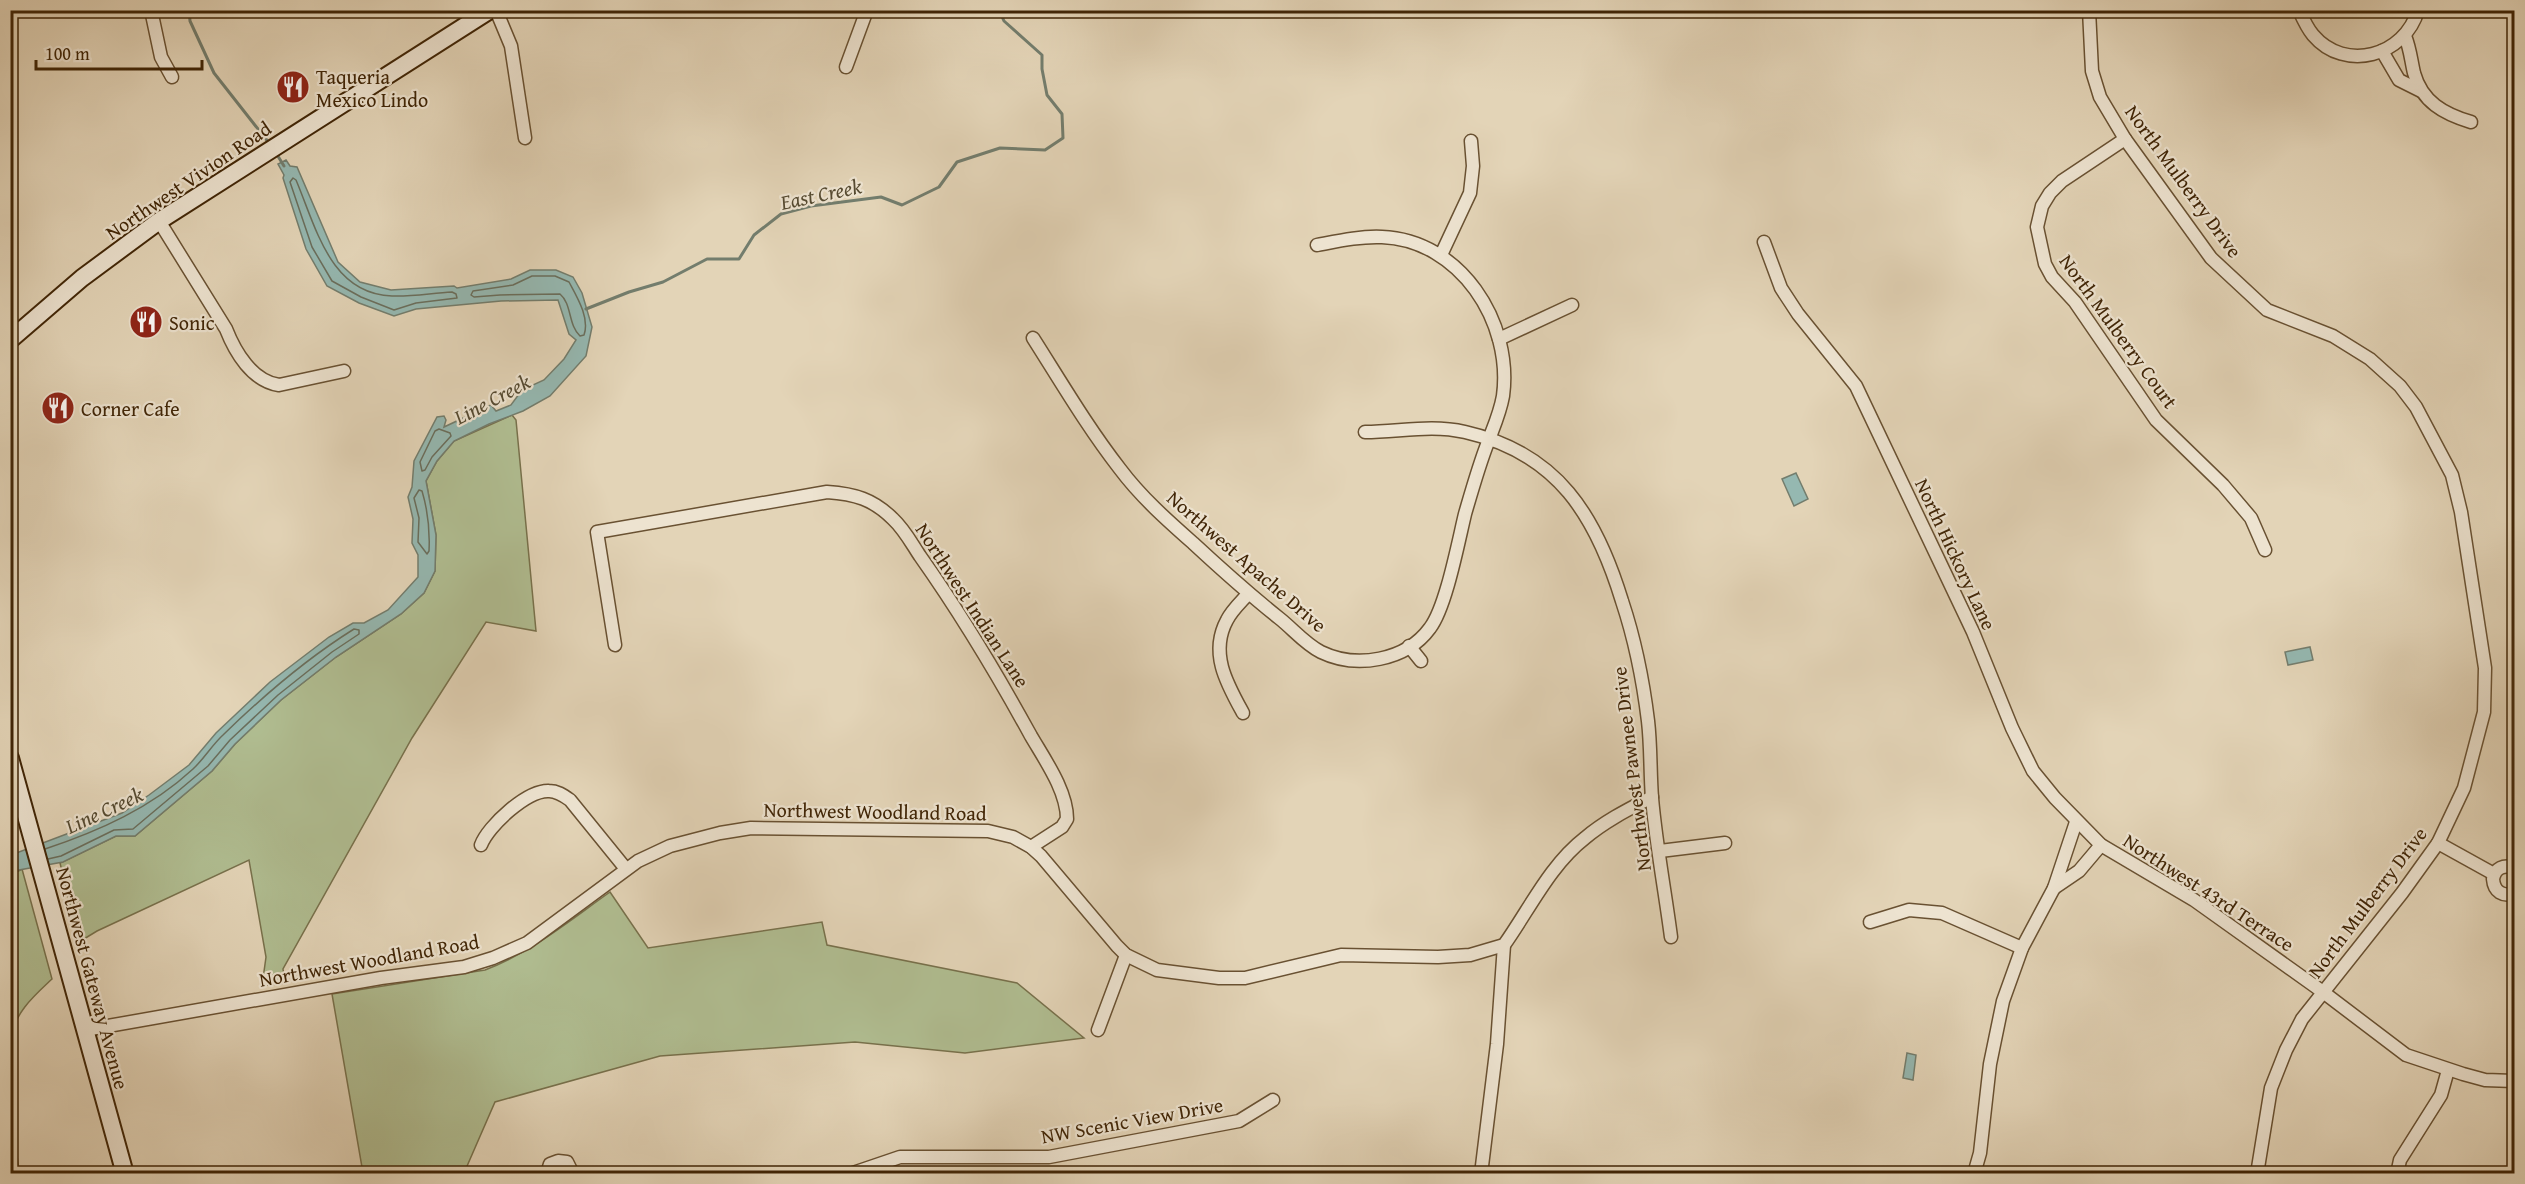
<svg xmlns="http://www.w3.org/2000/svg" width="2525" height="1184" font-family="'Gentium Book Plus',serif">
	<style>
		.green { fill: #b0bd91; stroke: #78714c; stroke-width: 1.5 }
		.water { fill: #95b8b1; stroke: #737d6d; stroke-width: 1.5 }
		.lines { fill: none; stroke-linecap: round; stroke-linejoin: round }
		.shore { stroke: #6a6e5c; stroke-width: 1.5 }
		.stream { stroke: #737d6d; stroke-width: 3 }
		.street-casing { stroke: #695132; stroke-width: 15 }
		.secondary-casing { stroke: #402506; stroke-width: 20 }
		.street { stroke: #ede3d0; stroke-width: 12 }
		.secondary { stroke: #ede3d0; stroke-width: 16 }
		.labels { text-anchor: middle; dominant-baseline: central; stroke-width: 4.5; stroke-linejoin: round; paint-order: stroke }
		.poi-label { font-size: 20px; fill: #402506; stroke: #ede3d0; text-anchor: start }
		.street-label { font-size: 20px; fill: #402506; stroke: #ede3d0 }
		.water-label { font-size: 21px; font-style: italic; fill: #554a31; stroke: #ede3d0 }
	</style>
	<rect width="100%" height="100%" fill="#e3d4b7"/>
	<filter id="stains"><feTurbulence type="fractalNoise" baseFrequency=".00333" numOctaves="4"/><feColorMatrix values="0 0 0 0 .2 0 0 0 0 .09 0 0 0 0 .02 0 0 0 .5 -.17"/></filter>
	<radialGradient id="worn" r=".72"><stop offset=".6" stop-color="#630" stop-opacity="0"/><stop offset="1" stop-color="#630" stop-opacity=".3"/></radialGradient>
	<!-- green -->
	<g class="green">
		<polygon points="512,415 516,420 536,631 486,622 412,738 283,969 285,983 262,986 266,957 249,860 97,931 79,942 60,863 116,836 135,836 212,771 235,744 281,700 336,657 401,614 424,593 435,571 436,535 426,481 437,461 454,441"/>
		<path d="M22,869L52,979C34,996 15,1012 11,1038V875Z"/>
		<path d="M610,892L648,948L822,922L827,945L1017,983L1084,1038L965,1053L855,1042L660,1056L495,1102L464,1173H363L332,994L485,970C532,952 569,921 610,892Z"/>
		<polygon points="11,1119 14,1129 19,1173 11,1173"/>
	</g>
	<!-- water -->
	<g class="water">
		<polygon points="286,160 290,166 297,167 338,262 360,282 391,290 454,286 457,288 511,279 530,270 556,270 573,277 582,293 592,327 586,356 550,396 523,411 489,424 454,441 437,461 426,481 436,535 435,571 424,593 401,614 336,657 281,700 235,744 212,771 135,836 116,836 63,862 19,870 11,875 11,855 122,813 149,795 189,765 216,733 270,682 329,637 353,623 364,623 388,610 418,577 418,555 412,543 413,519 408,497 412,487 414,461 437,417 444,416 446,420 444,427 491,405 496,411 511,405 522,390 544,380 564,359 576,340 569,334 558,300 501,301 416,309 394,316 359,303 327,286 306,249 283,178 284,175 278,164"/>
		<polygon points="1796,473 1808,499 1794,506 1782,479"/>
		<polygon points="2310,647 2313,660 2288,665 2285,652"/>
		<polygon points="1907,1053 1916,1055 1913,1080 1903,1078"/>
	</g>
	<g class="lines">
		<!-- shore -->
		<g class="shore">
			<path d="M293,178L296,180C316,227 330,294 392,296C411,297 432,293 452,292L456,294L457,298L416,303L394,310L361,297L332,281L312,247L290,182Z"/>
			<path d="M532,276H555L569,282C577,297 590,318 584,335L580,336C568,325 572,304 560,294L500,295L474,297L471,295L473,291L513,285Z"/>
			<polygon points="439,429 450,433 451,436 432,457 425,470 422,471 420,462 435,431"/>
			<path d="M419,490L422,491C428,511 430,531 429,551L427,554L418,542L419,518L414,498Z"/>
			<path d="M45,849C99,831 151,808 193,769C204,759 212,745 223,735C263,696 306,659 354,629L359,630V634L332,652L278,695L230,740L208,766L133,829L114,830L61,856L48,859"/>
		</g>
		<!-- stream -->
		<g class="stream">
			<polyline points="189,10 190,21 214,73 269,143"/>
			<polyline points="276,153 284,166"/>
			<polyline points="586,309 629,292 663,282 707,259 739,259 754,235 781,214 811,206 881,197 902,205 939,187 957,162 1000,148 1045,150 1063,138 1062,114 1047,95 1042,69 1042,55 1004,21 999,10"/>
		</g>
		<!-- street casing -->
		<g class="street-casing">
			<g id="street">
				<polyline points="151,10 161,57 172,77"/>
				<polyline points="496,10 511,46 525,138"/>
				<polyline points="2089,10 2092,71 2100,97 2125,139 2211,258 2267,310 2333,336 2370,359 2400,386 2416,407 2452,475 2461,512 2485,668 2484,712 2464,788 2438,843 2402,893 2302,1019 2286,1050 2271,1088 2257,1174"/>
				<path d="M2299,10C2303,19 2307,28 2313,35C2345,73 2405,56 2418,10"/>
				<path d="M2405,36C2410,48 2411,60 2414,73C2422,102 2444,114 2471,122"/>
				<polyline points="2382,51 2399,80 2421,91"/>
				<polyline points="846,67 867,10"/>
				<polyline points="2125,139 2062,181 2050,193 2042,206 2037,227 2045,264 2052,277 2075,302 2156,420 2223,485 2251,518 2265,550"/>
				<path d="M159,221L226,329C235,352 252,381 279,385L344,371"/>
				<polyline points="1764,242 1781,288 1798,314 1856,386 1973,632 2012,728 2033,771 2055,798 2101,845 2194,900 2323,992 2406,1055 2463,1074 2485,1080 2514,1081"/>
				<polyline points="1441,255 1470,193 1473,166 1471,141"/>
				<path d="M1033,338C1061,382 1088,428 1120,469C1141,497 1167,520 1193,543C1221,569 1249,594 1279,618C1293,629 1305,644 1321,652C1356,669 1406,661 1430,628C1446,607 1458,543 1465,514C1472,490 1479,465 1488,442C1494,426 1500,413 1503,396C1513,322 1460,240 1382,237C1360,236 1338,241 1317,245"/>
				<polyline points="1499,339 1572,305"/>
				<path d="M1365,432C1399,432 1431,424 1465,432C1558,453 1596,516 1622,601C1635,640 1643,680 1648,721C1651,746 1650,772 1652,798C1656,844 1665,891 1671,937"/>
				<path d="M615,645L597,532L827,492C855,494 873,499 893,519C904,529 912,544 920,556C961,614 997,674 1031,736C1045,760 1067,791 1067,819L1062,827L1031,847"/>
				<polyline points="1409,646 1421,661"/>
				<path d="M1243,713C1227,684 1209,653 1227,620C1232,610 1241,602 1248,594"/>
				<polyline points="2438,843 2494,874"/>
				<path d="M481,845C488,826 527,790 549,791C557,791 563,795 570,800L626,869"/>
				<polyline points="1660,851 1725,843"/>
				<path d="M2514,868C2504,864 2495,868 2493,879C2494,892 2503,897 2514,893"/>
				<polyline points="2054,888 2079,871 2101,845"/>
				<polyline points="1870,922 1909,910 1942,913 2022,948"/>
				<path d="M85,1030L381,978L464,967L493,958L527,943L638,861L670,846L720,833L751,828L988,831L1013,837L1031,847L1041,856L1117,946L1126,955L1157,970L1219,978H1245L1341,955L1438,957L1470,955L1504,945C1529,910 1550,865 1585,838C1605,821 1629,809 1652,797"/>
				<polyline points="1098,1030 1126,955"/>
				<polyline points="547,1174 550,1164 558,1161 567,1162 573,1174"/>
				<polyline points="850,1174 900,1157 1049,1157 1239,1121 1273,1100"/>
				<polyline points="1481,1174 1497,1044 1504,945"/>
				<polyline points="1974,1174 1980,1153 1990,1064 2003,1001 2022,948 2054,888 2076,822"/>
				<polyline points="2397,1174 2400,1160 2441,1095 2448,1070"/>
			</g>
		</g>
		<!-- secondary casing -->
		<g class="secondary-casing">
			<g id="secondary">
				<polyline points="10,340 82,278 159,221 490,10"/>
				<polyline points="10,758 125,1174"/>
			</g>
		</g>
		<!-- street -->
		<use href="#street" class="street"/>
		<!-- secondary -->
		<use href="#secondary" class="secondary"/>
	</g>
	<!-- icons -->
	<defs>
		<g id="restaurant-disc" transform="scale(1.725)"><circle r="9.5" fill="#8f2418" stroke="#ede3d0"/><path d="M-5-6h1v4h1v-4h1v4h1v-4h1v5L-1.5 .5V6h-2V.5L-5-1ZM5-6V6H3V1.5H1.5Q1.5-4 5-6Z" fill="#fff"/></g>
	</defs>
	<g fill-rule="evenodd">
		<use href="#restaurant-disc" x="293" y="87"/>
		<use href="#restaurant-disc" x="146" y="322"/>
		<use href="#restaurant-disc" x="58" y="408"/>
	</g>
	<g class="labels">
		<!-- poi labels -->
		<g class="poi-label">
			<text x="316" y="76">Taqueria<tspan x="316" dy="23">Mexico Lindo</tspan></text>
			<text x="169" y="322">Sonic</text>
			<text x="81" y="408">Corner Cafe</text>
		</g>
		<!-- street labels -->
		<g class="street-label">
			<text transform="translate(188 180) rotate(-34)">Northwest Vivion Road</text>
			<text transform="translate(2184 181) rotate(54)">North Mulberry Drive</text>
			<text transform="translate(2119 331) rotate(54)">North Mulberry Court</text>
			<text transform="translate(1956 554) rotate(65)">North Hickory Lane</text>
			<text transform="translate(1247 561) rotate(41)">Northwest Apache Drive</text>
			<text transform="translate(973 605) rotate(57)">Northwest Indian Lane</text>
			<text transform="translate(1631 769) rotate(-97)">Northwest Pawnee Drive</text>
			<text transform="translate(875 811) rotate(1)">Northwest Woodland Road</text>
			<text transform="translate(2209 892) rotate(33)">Northwest 43rd Terrace</text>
			<text transform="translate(2367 902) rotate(-53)">North Mulberry Drive</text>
			<text transform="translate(369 960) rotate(-10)">Northwest Woodland Road</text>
			<text transform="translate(93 978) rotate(75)">Northwest Gateway Avenue</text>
			<text transform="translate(1132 1120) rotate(-10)">NW Scenic View Drive</text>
		</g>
		<!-- water labels -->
		<g class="water-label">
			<text transform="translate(821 194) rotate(-12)">East Creek</text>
			<text transform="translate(492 399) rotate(-28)">Line Creek</text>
			<text transform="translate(104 810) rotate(-25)">Line Creek</text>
		</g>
	</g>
	<!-- margin -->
	<rect width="2525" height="1184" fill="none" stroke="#e3d4b7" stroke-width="36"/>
	<rect x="12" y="12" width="2501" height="1160" fill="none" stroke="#402506" stroke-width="3"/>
	<rect x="18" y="18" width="2489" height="1148" fill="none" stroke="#402506" stroke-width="1.5"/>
	<!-- scale -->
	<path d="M36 60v9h166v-9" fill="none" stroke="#402506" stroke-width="3"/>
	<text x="45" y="60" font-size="18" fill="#402506" stroke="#ede3d0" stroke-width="4.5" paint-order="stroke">100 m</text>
	<rect width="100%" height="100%" filter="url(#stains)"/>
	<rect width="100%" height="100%" fill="url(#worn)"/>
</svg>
